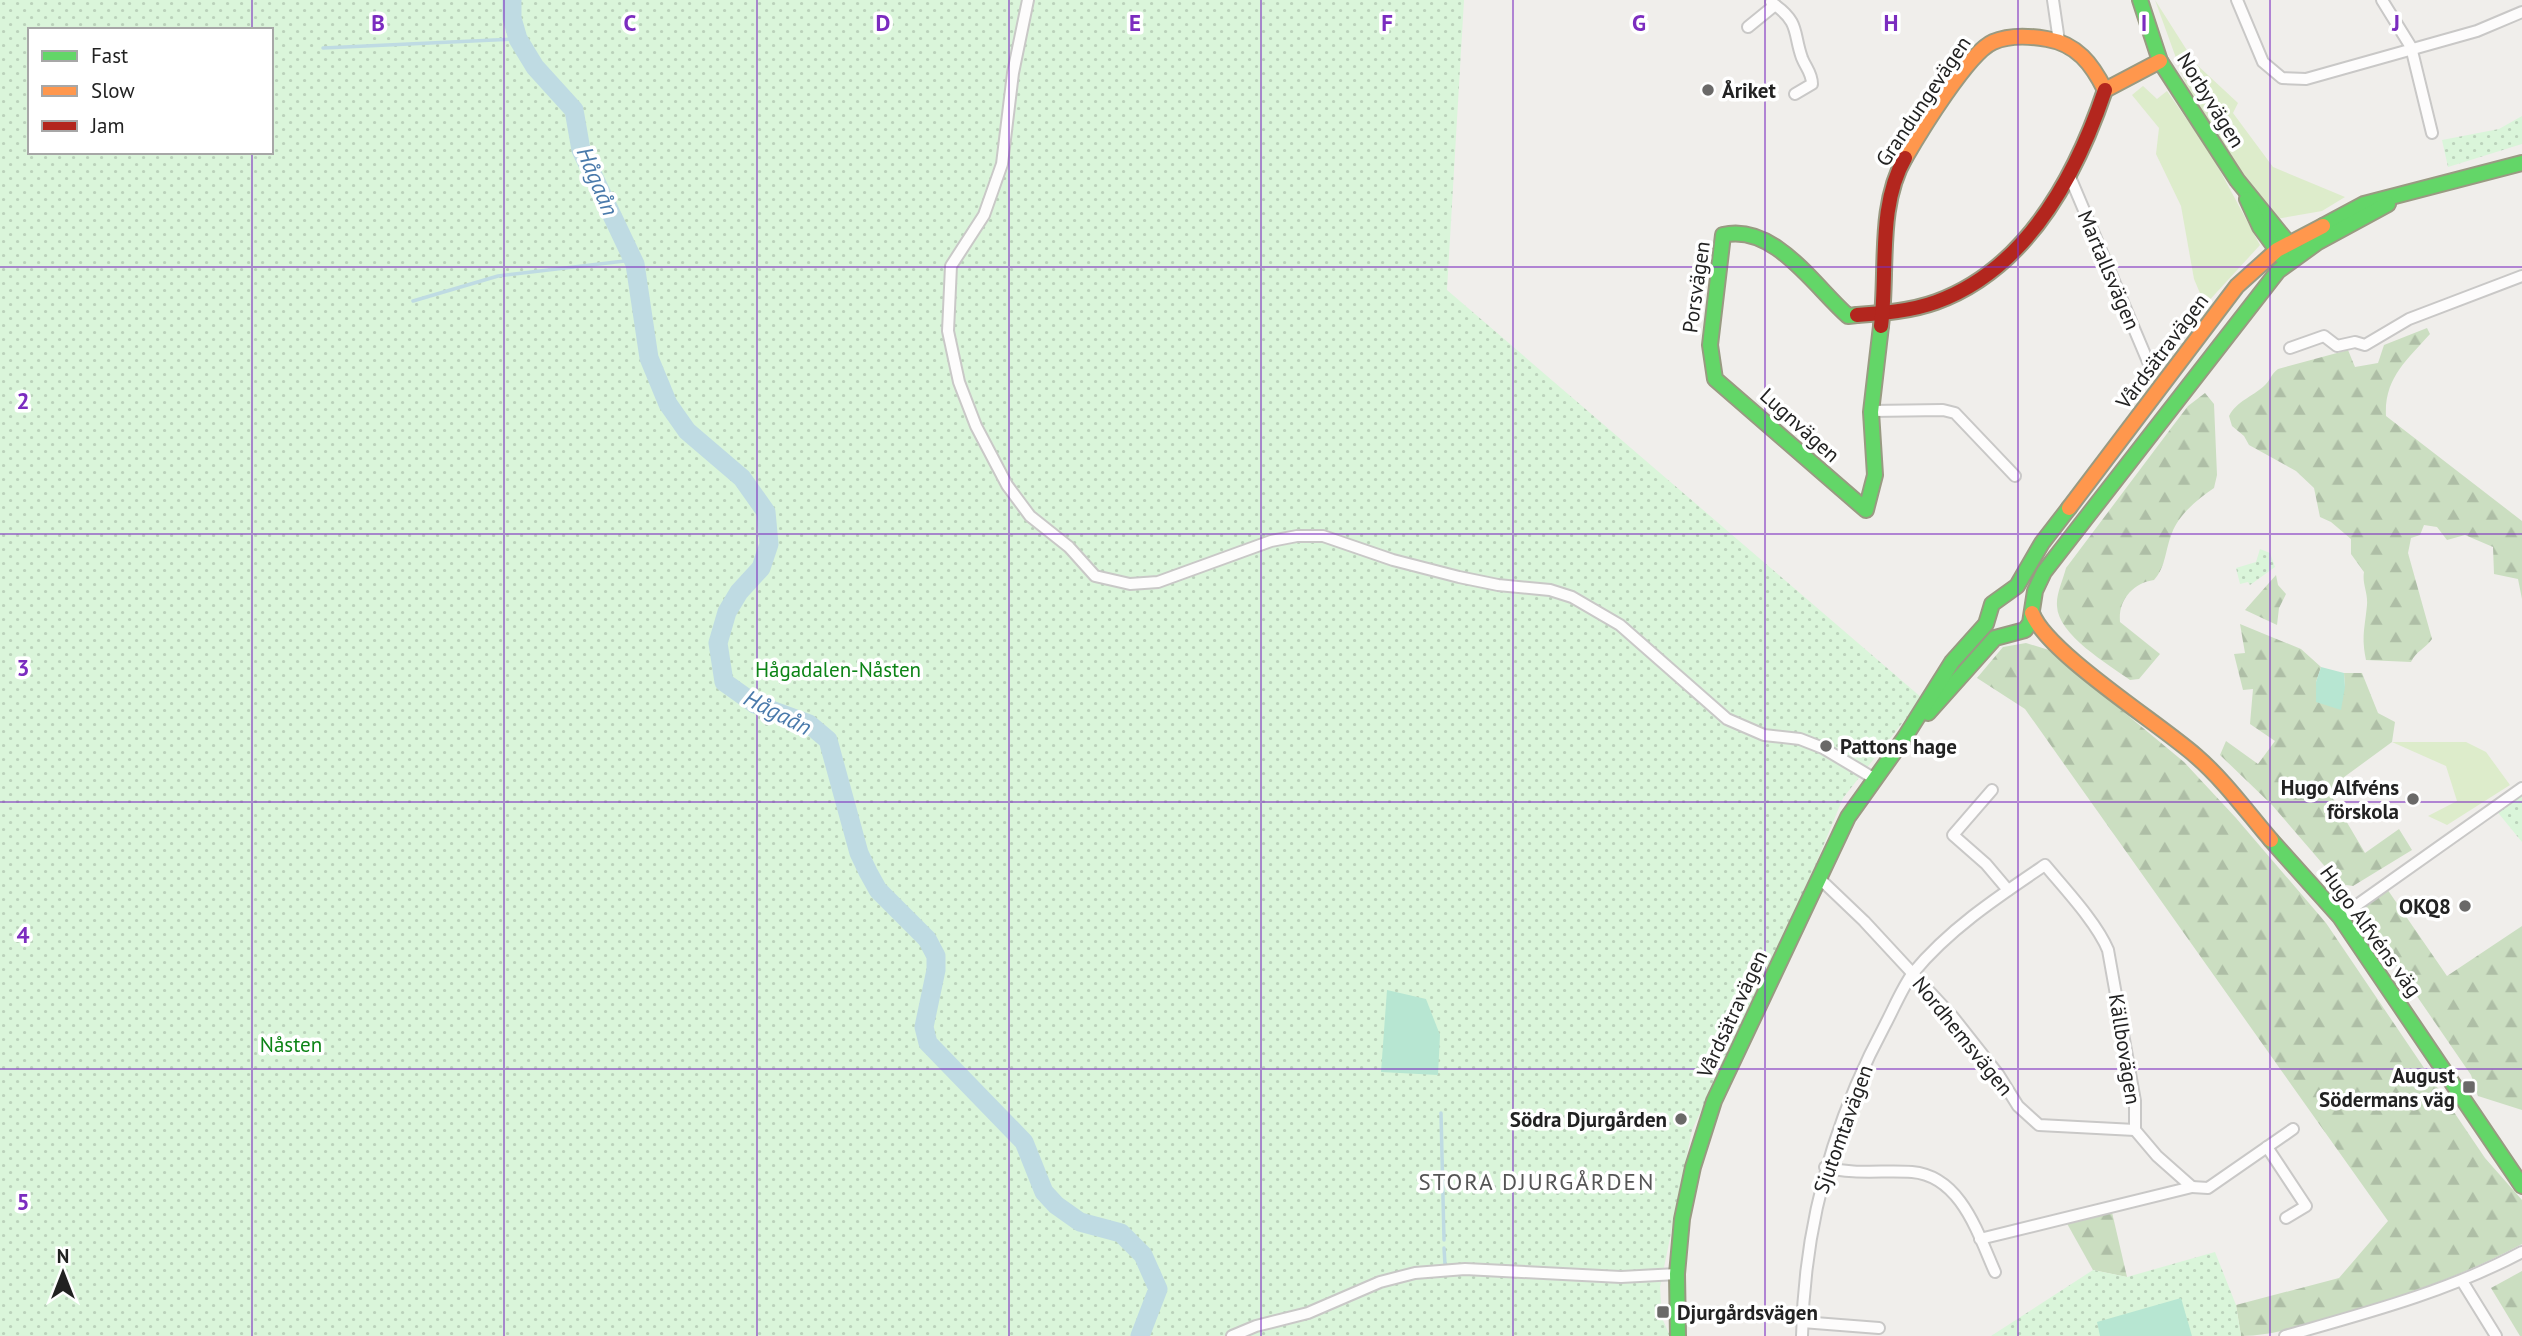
<svg xmlns="http://www.w3.org/2000/svg" width="2522" height="1336" font-family="'PT Sans',sans-serif">
	<style>
		.grass { fill: #ddeccb }
		.forest { fill: url(#forest-firs) }
		.park { fill: url(#park-dots); fill-rule: evenodd }
		.pitch { fill: #b7e6d2 }
		.lines { fill: none; stroke-linecap: round; stroke-linejoin: round }
		.stream { stroke: #bfdbe3; stroke-width: 3.5 }
		.river { stroke: #bfdbe3; stroke-width: 19 }
		.street-casing { stroke: #c9c8c7; stroke-width: 14 }
		.fast-casing { stroke: #999a82; stroke-width: 18 }
		.slow-casing { stroke: #999a82; stroke-width: 18 }
		.jam-casing { stroke: #999a82; stroke-width: 18 }
		.street { stroke: #fdfcfc; stroke-width: 10 }
		.fast { stroke: #63d668; stroke-width: 14 }
		.slow { stroke: #ff974d; stroke-width: 14 }
		.jam { stroke: #b3261e; stroke-width: 14 }
		.grid { fill: none; stroke: #7b2cbf; stroke-width: 2; stroke-opacity: 0.55 }
		.poi-dot { fill: #6a6968; stroke: #fff; stroke-width: 2.5 }
		.labels { text-anchor: middle; dominant-baseline: central; stroke-width: 7; stroke-linejoin: round; paint-order: stroke }
		.poi-label { font-size: 21px; font-weight: bold; fill: #222; stroke: #fff; text-anchor: end }
		.street-label { font-size: 21px; fill: #222; stroke: #fff }
		.park-label { font-size: 21px; fill: #0c8416; stroke: #fff }
		.water-label { font-size: 23px; font-style: italic; fill: #4a7aab; stroke: #fff }
		.neighbourhood-label { font-size: 23px; letter-spacing: 2px; fill: #555; stroke: #fff }
		.grid-label { font-size: 23px; text-anchor: middle; font-weight: bold; fill: #7b2cbf; stroke: #fff; stroke-width: 7; stroke-linejoin: round; paint-order: stroke }
	</style>
	<defs>
		<pattern id="forest-firs" width="22" height="20" patternUnits="userSpaceOnUse" patternTransform="scale(1.75)"><rect width="22" height="20" fill="#cbdec1"/><path d="M5 1l3.5 6h-7zM16 11l3.5 6h-7z" fill="#aebea6"/></pattern>
		<pattern id="park-dots" width="8" height="8" patternUnits="userSpaceOnUse" patternTransform="scale(1.75)"><rect width="8" height="8" fill="#daf5da"/><path d="M2 2h.1M6 6h.1" fill="none" stroke="#bbd2bb" stroke-width="1.8" stroke-linecap="round"/></pattern>
	</defs>
	<rect width="100%" height="100%" fill="#f0eeeb"/>
	<!-- grass -->
	<g class="grass">
		<polygon points="2155,0 2195,63 2238,103 2233,113 2273,167 2345,197 2322,211 2276,219 2271,216 2188,91"/>
		<polygon points="2143,86 2157,99 2167,91 2211,154 2260,245 2205,305 2194,279 2181,206 2156,154 2159,128 2132,95"/>
		<polygon points="2392,742 2466,742 2486,752 2510,785 2447,825 2428,816 2457,801 2446,766"/>
	</g>
	<!-- forest -->
	<g class="forest">
		<path d="M2427,328L2430,334C2407,360 2384,378 2386,416L2522,521V599L2518,579L2494,574L2493,547L2465,535L2447,540L2437,527L2424,525L2420,535L2411,538L2408,553L2432,639C2425,649 2416,651 2411,662L2366,660C2361,637 2365,627 2367,605C2368,592 2362,584 2364,572L2351,554V539L2331,522L2320,517L2314,488L2296,471L2249,445L2244,436L2232,426L2229,416C2237,401 2252,397 2264,386C2270,381 2271,374 2278,369L2348,350L2355,367L2378,363L2384,345Z"/>
		<path d="M2205,393L2214,404L2217,475L2214,488C2198,499 2179,514 2172,533C2165,550 2166,567 2154,580C2133,583 2118,600 2120,622L2160,654L2139,679L2130,680C2108,664 2058,635 2057,606C2056,594 2063,580 2066,568L2172,427L2188,406Z"/>
		<polygon points="2276,575 2278,585 2286,594 2279,608 2277,625 2245,610"/>
		<polygon points="2240,624 2301,649 2321,667 2316,682 2345,687 2344,673 2362,673 2378,713 2395,722 2392,742 2336,783 2332,797 2365,853 2399,829 2412,850 2353,886 2340,884 2272,805 2220,755 2226,741 2258,764 2275,741 2250,724 2253,689 2243,690 2234,654 2245,653"/>
		<path d="M2026,643L2049,650L2184,762L2236,818L2326,923L2485,1158L2522,1200V1244C2463,1276 2400,1297 2336,1316C2304,1325 2274,1336 2241,1336L2236,1305L2339,1278L2388,1221L2025,709L1977,678L2003,647Z"/>
		<polygon points="2385,886 2447,976 2522,926 2522,1110 2478,1096 2471,1075 2355,906"/>
		<polygon points="2111,1208 2127,1277 2093,1270 2065,1220"/>
		<polygon points="2522,1271 2522,1336 2520,1336 2491,1288"/>
	</g>
	<!-- park -->
	<g class="park">
		<path d="M0,0H1464L1447,290L1922,698L1843,798L1800,902L1692,1130L1660,1287L1662,1318L1670,1336H0ZM30,30H271V152H30Z"/>
		<polygon points="2522,116 2522,144 2448,167 2442,140 2499,129"/>
		<polygon points="2260,549 2270,553 2275,567 2250,585 2248,582 2240,584 2236,568 2256,562"/>
		<polygon points="2522,788 2522,842 2495,809"/>
		<polygon points="2215,1252 2236,1305 2241,1336 1991,1336 2093,1270 2127,1277"/>
	</g>
	<!-- pitch -->
	<g class="pitch">
		<polygon points="2321,667 2344,673 2345,687 2341,710 2316,702 2316,682"/>
		<polygon points="1387,990 1426,999 1440,1035 1438,1075 1381,1072"/>
		<polygon points="2181,1298 2192,1336 2100,1336 2097,1322"/>
	</g>
	<g class="lines">
		<!-- stream -->
		<g class="stream">
			<polyline points="323,48 518,39"/>
			<polyline points="413,301 498,276 633,260"/>
			<polyline points="1441,1113 1444,1240"/>
			<polyline points="1444,1248 1445,1264"/>
		</g>
		<!-- river -->
		<polyline class="river" points="512,0 512,18 518,39 535,67 574,110 581,150 635,264 649,358 668,404 687,431 742,478 766,512 769,544 761,568 739,592 727,612 718,643 724,682 755,704 809,724 828,740 859,853 868,872 878,890 927,939 936,956 936,970 924,1027 928,1043 1024,1142 1044,1192 1056,1205 1080,1222 1121,1233 1143,1255 1158,1289 1140,1336"/>
		<!-- street casing -->
		<g class="street-casing">
			<g id="street">
				<polyline points="1028,0 1013,73 1002,164 984,215 951,266 948,331 959,382 976,426 1007,485 1030,516 1069,547 1095,576 1130,584 1158,582 1271,541 1297,536 1323,536 1393,560 1459,577 1498,585 1550,590 1572,597 1620,625 1727,719 1764,735 1800,739 1823,748 1875,779"/>
				<polyline points="2053,0 2059,41"/>
				<polyline points="2237,0 2263,62 2282,78 2306,79 2477,31 2522,12"/>
				<polyline points="2382,0 2411,47 2432,133"/>
				<path d="M1775,5C1800,23 1793,33 1802,58C1806,68 1812,73 1812,84L1795,94"/>
				<polyline points="1748,27 1775,5 1771,2"/>
				<polyline points="2070,177 2149,364"/>
				<polyline points="2290,348 2324,336 2337,346 2355,342 2365,345 2409,319 2522,276"/>
				<polyline points="1871,411 1943,410 1955,413 2015,476"/>
				<polyline points="1992,790 1953,835 1986,864 2008,890"/>
				<polyline points="1820,879 1864,921 1953,1017 1998,1074 2018,1106 2039,1125 2135,1130"/>
				<polyline points="2340,917 2522,788"/>
				<polyline points="2267,1147 2306,1206 2286,1218"/>
				<path d="M1825,1167C1854,1175 1883,1170 1912,1172C1961,1176 1978,1234 1995,1272"/>
				<polyline points="2192,1187 2208,1188 2293,1129"/>
				<polyline points="2462,1281 2496,1336"/>
				<polyline points="1802,1322 1879,1328"/>
				<polyline points="1232,1336 1256,1326 1308,1313 1380,1282 1415,1273 1465,1269 1621,1277 1677,1274"/>
				<path d="M1802,1336C1804,1226 1833,1122 1885,1025C1894,1008 1902,988 1913,973C1949,929 1999,896 2045,865C2065,889 2097,923 2108,950L2135,1101V1130L2157,1156L2192,1187L1980,1239"/>
				<path d="M2285,1336C2366,1313 2447,1292 2522,1252"/>
			</g>
		</g>
		<!-- fast casing -->
		<g class="fast-casing">
			<g id="fast">
				<polyline points="2140,0 2160,61 2237,180 2294,250"/>
				<polyline points="2247,199 2260,227 2282,257"/>
				<polyline points="2323,226 2364,204 2522,163"/>
				<path d="M1857,315L1848,316C1814,286 1774,223 1723,235L1710,345L1715,379L1866,510L1875,475L1871,412L1881,326"/>
				<polyline points="1928,713 1995,638 2025,630 2030,623 2035,591 2044,572 2278,271 2318,242 2388,204"/>
				<polyline points="2271,840 2340,917 2522,1186"/>
				<polyline points="1678,1336 1677,1274 1682,1219 1693,1167 1714,1101 1848,817 1905,737 1952,662 1986,624 1992,604 2017,586 2042,543 2069,508"/>
			</g>
		</g>
		<!-- slow casing -->
		<g class="slow-casing">
			<g id="slow">
				<path d="M1905,158C1920,132 1968,53 1993,42C2009,35 2030,36 2047,39C2077,44 2092,64 2105,90L2160,61"/>
				<polyline points="2069,508 2237,286 2277,250 2323,226"/>
				<path d="M2032,613C2046,652 2160,724 2196,756C2224,780 2247,812 2271,840"/>
			</g>
		</g>
		<!-- jam casing -->
		<g class="jam-casing">
			<g id="jam">
				<path d="M1857,315C1884,313 1911,311 1936,302C2027,269 2076,176 2105,90"/>
				<path d="M1881,326C1888,272 1877,206 1905,158"/>
			</g>
		</g>
		<!-- street -->
		<use href="#street" class="street"/>
		<!-- fast -->
		<use href="#fast" class="fast"/>
		<!-- slow -->
		<use href="#slow" class="slow"/>
		<!-- jam -->
		<use href="#jam" class="jam"/>
	</g>
	<!-- grid -->
	<path class="grid" d="M252,0V30M504,0V1336M757,0V1336M1009,0V1336M1261,0V1336M1513,0V1336M1765,0V1336M2018,0V1336M2270,0V1336M252,152V1336M0,267H2522M0,534H2522M0,802H2522M0,1069H2522"/>
	<!-- markers -->
	<g class="poi-dot">
		<circle cx="1708" cy="90" r="7"/>
		<circle cx="1826" cy="746" r="7"/>
		<circle cx="2413" cy="799" r="7"/>
		<circle cx="2465" cy="906" r="7"/>
		<rect x="2462" y="1080" width="14" height="14" rx="3.5"/>
		<circle cx="1681" cy="1119" r="7"/>
		<rect x="1656" y="1305" width="14" height="14" rx="3.5"/>
	</g>
	<g class="labels">
		<!-- poi labels -->
		<g class="poi-label">
			<text x="1722" y="90" text-anchor="start">Åriket</text>
			<text x="1840" y="746" text-anchor="start">Pattons hage</text>
			<text x="2399" y="787">Hugo Alfvéns<tspan x="2399" dy="24">förskola</tspan></text>
			<text x="2451" y="906">OKQ8</text>
			<text x="2455" y="1075">August<tspan x="2455" dy="24">Södermans väg</tspan></text>
			<text x="1667" y="1119">Södra Djurgården</text>
			<text x="1677" y="1312" text-anchor="start">Djurgårdsvägen</text>
		</g>
		<!-- street labels -->
		<g class="street-label">
			<text transform="translate(2211 100) rotate(58)">Norbyvägen</text>
			<text transform="translate(1923 101) rotate(-56)">Grandungevägen</text>
			<text transform="translate(2109 270) rotate(67)">Martallsvägen</text>
			<text transform="translate(1696 287) rotate(-82)">Porsvägen</text>
			<text transform="translate(2162 351) rotate(-53)">Vårdsätravägen</text>
			<text transform="translate(1800 425) rotate(42)">Lugnvägen</text>
			<text transform="translate(2371 931) rotate(54)">Hugo Alfvéns väg</text>
			<text transform="translate(1732 1014) rotate(-65)">Vårdsätravägen</text>
			<text transform="translate(1963 1036) rotate(51)">Nordhemsvägen</text>
			<text transform="translate(2125 1049) rotate(81)">Källbovägen</text>
			<text transform="translate(1843 1129) rotate(-70)">Sjutomtavägen</text>
		</g>
		<!-- park labels -->
		<g class="park-label">
			<text x="838" y="669">Hågadalen-Nåsten</text>
			<text x="291" y="1044">Nåsten</text>
		</g>
		<!-- water labels -->
		<g class="water-label">
			<text transform="translate(598 181) rotate(67)">Hågaån</text>
			<text transform="translate(778 712) rotate(27)">Hågaån</text>
		</g>
		<!-- neighbourhood labels -->
		<g class="neighbourhood-label">
			<text x="1537" y="1181">STORA DJURGÅRDEN</text>
		</g>
	</g>
	<g class="grid-label">
		<text x="378" y="31">B</text>
		<text x="630" y="31">C</text>
		<text x="883" y="31">D</text>
		<text x="1135" y="31">E</text>
		<text x="1387" y="31">F</text>
		<text x="1639" y="31">G</text>
		<text x="1891" y="31">H</text>
		<text x="2144" y="31">I</text>
		<text x="2396" y="31">J</text>
		<text x="23" y="409">2</text>
		<text x="23" y="676">3</text>
		<text x="23" y="943">4</text>
		<text x="23" y="1210">5</text>
	</g>
	<!-- legend -->
	<rect x="28" y="28" width="245" height="126" fill="#ffffff" stroke="#a7a7a7" stroke-width="2"/>
	<rect x="42" y="51" width="35" height="10" fill="#63d668" stroke="#a7a7a7" stroke-width="2"/>
	<text x="91" y="63" font-size="21" fill="#222222">Fast</text>
	<rect x="42" y="86" width="35" height="10" fill="#ff974d" stroke="#a7a7a7" stroke-width="2"/>
	<text x="91" y="98" font-size="21" fill="#222222">Slow</text>
	<rect x="42" y="121" width="35" height="10" fill="#b3261e" stroke="#a7a7a7" stroke-width="2"/>
	<text x="91" y="133" font-size="21" fill="#222222">Jam</text>
	<!-- north arrow -->
	<g transform="translate(63 1273)" stroke="#ffffff" stroke-width="5" paint-order="stroke">
	<path d="M0-5L12 26L0 18L-12 26Z" fill="#222222"/>
	<text y="-10" font-size="19" font-weight="bold" text-anchor="middle" fill="#222222">N</text>
	</g>
</svg>
